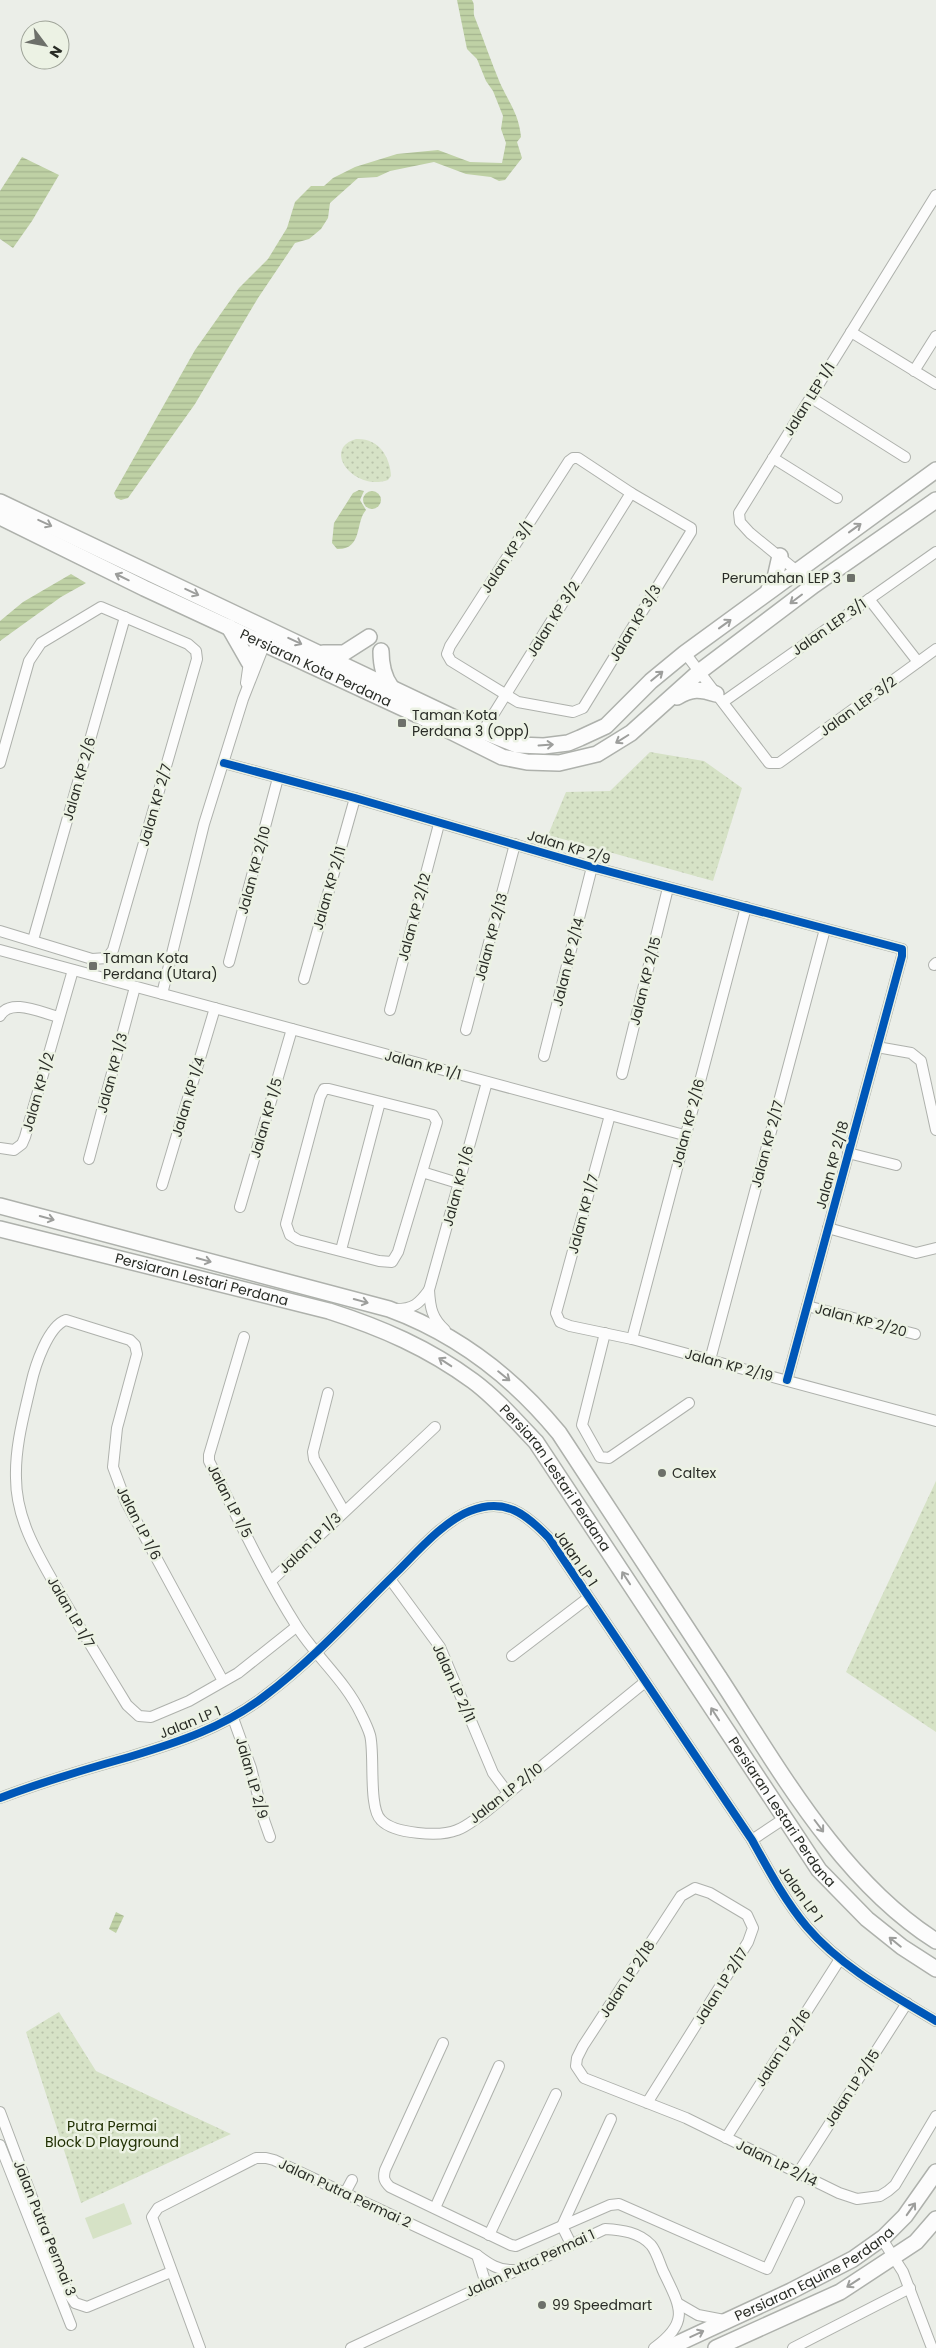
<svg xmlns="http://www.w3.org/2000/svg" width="936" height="2348" font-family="Poppins,sans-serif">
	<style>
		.grass { fill: #d6e2c6 }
		.park { fill: url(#park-dots) }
		.water { fill: url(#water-rules) }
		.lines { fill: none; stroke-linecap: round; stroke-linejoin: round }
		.street-casing { stroke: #aeb1ac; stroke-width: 12 }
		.secondary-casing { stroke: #aeb1ac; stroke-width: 18 }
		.street { stroke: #fcfcfc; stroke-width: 10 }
		.secondary { stroke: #fcfcfc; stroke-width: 15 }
		.cycleway-casing { stroke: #ecf2e4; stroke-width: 11 }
		.cycleway { stroke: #0057b8; stroke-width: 8 }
		.oneway { stroke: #9d9e9c }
		.poi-dot { fill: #6d706a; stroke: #ecf2e4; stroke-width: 2 }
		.labels { text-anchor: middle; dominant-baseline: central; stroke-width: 5; stroke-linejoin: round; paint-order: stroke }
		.street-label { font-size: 14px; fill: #292c26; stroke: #ecf2e4 }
		.poi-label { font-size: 14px; fill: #292c26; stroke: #ecf2e4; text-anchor: start }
		.park-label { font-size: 14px; fill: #213003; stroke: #ecf2e4 }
	</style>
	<defs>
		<pattern id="park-dots" width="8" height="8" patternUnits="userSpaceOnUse" patternTransform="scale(1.25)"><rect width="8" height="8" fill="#d6e2c6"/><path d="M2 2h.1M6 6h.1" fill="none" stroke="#b8c2aa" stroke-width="1.8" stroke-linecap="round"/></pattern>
		<pattern id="water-rules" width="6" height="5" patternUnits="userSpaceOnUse" patternTransform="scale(1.25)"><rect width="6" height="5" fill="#bfd1a5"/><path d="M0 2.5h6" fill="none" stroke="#a4b48e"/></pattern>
	</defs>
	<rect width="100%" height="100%" fill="#ebeee8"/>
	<!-- grass -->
	<polygon class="grass" points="124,2203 132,2224 93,2239 85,2218"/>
	<!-- park -->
	<g class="park">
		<path d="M356,439C379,438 390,457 391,476L388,480C354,492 321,449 356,439Z"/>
		<polygon points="650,752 704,761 742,788 713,881 548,835 566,792 610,791"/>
		<polygon points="936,1481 936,1732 846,1672"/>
		<polygon points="59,2012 96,2071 231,2134 81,2203 26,2032"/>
	</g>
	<!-- water -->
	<g class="water">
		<path d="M457,0H472C476,6 472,12 475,18C484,40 491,62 500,83C509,103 519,114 521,137L517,142L522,158L505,180L499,181L491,177L466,174L434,162L390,171L377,177L358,178L330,203L328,218L321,229L309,239L295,243L258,298L195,404L128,498L121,500L116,498L114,493L195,350L239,288L268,259L287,228L295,202L311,186H324L333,178L355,167L397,154L438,150L470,162L502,163L506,143L501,129L503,116L493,91L486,81L477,59L467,49Z"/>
		<polygon points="22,157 59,175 32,221 13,248 0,239 0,191"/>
		<path d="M359,490L364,491L360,500L366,510C355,522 363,550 337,549L332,543L334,523L353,493Z"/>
		<circle cx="372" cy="500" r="9"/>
		<polygon points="71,574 86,583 61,597 0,641 0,621 23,602"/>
		<polygon points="116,1912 124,1916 116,1933 109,1929"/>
	</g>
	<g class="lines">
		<!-- street casing -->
		<g class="street-casing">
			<g id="street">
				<polyline points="851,332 936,384"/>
				<polyline points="914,371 936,336"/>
				<polyline points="810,397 905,457"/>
				<polygon points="573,458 578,458 631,493 691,528 691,532 583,708 573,712 518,702 451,661 447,654 450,646 569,461"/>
				<polyline points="773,458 837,498"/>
				<polyline points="814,585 750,533 740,522 739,513 936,195"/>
				<polyline points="869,599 918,662"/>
				<polyline points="685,653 769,763 779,763 936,649"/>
				<polyline points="246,683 249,662 259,635"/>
				<polyline points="723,702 936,552"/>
				<polyline points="480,736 631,493"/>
				<polyline points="0,763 29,661 41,643 101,607 188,644 196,651 197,659 113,950 107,958 92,959 0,931"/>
				<polyline points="224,763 355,798 592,867 902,949 902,956 787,1380"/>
				<polyline points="33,940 125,617"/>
				<polyline points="0,950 684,1135"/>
				<polyline points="229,962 278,778"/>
				<polyline points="934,965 936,963"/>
				<polyline points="304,979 355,798"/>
				<polyline points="162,994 204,824 243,699 267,638"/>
				<polyline points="390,1010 439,824"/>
				<path d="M0,1016C10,997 42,1013 59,1017"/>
				<polyline points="466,1030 515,844"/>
				<polyline points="877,1047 911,1053 921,1061 936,1130"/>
				<polyline points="544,1056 592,867"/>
				<polyline points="622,1074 668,888"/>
				<polyline points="610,1115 556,1313 560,1322 570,1326 632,1339 936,1421"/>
				<polyline points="0,1148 14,1150 22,1144 25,1137 73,970"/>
				<polyline points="848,1153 896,1165"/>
				<polyline points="89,1159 135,987"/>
				<polyline points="422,1172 398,1252 392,1262 379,1261 298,1240 290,1235 286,1224 320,1097 324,1089 329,1089 433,1115 437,1122 422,1172 458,1183"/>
				<polyline points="162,1185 215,1008"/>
				<polyline points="240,1207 292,1029"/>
				<polyline points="828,1228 916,1253 936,1248"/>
				<polyline points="341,1250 380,1102"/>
				<polyline points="807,1306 915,1334"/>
				<path d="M396,1309C413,1309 419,1304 429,1290"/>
				<path d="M445,1330C432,1318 430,1308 429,1290L487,1082"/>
				<polyline points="605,1333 582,1425 600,1457 609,1458 689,1403"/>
				<path d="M244,1337L209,1455V1461C237,1516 263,1573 296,1625C315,1656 345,1680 361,1714C364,1720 368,1728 370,1735C375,1752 368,1808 381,1820C394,1834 440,1837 457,1830C466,1827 475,1819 483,1814L645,1682"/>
				<polyline points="632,1339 746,907"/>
				<polyline points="710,1360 825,929"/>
				<polyline points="328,1393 313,1452 314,1459 344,1511"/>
				<polyline points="390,1579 440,1647 493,1773 508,1793"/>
				<polyline points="271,1581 435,1427"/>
				<polyline points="512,1656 588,1598"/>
				<path d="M223,1681L126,1502L113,1467L117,1428L137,1354L135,1345L130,1340L66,1320C48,1326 35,1366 31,1384C24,1415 15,1446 16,1478C16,1522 41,1560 62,1597C83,1633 105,1669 127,1705L139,1716L151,1717L189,1701L238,1673L296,1627"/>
				<polyline points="233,1718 251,1768 264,1820 270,1837"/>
				<path d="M0,1798C42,1782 86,1769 129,1757C179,1742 225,1727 266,1695C314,1659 355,1613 398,1571C417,1552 444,1521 470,1511C505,1497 526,1514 549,1538L752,1840C768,1869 785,1901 807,1927C841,1967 891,1994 936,2021"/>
				<polyline points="752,1840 785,1818"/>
				<path d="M443,2043L385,2170C383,2178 384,2181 390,2187L511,2245L516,2246L610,2205L619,2204L767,2269L799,2202"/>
				<polyline points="647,2103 748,1942 753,1928 747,1915 710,1893 695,1888 681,1896 583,2046 577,2058 576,2066 584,2078 686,2118 839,2193 857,2199 880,2196 888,2191 895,2185 936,2116"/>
				<polyline points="0,2112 68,2293 75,2303 87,2307 171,2272"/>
				<polyline points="726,2138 840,1959"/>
				<polyline points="0,2145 71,2325"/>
				<polyline points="798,2173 907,2003"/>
				<polyline points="345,2193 352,2180"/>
				<polyline points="435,2208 499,2066"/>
				<polyline points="489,2235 556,2094"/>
				<polyline points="882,2239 903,2272 932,2348"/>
				<polyline points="571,2244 562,2226 611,2119"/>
				<polyline points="477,2255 486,2284"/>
				<polyline points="679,2304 698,2315 724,2320"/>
				<path d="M200,2348L152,2217L158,2208L256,2158H266L274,2160L477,2255C489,2264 499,2271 513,2270"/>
				<path d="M351,2348L605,2229C622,2230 639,2232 651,2245C657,2252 660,2265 664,2273C681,2308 690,2322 654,2348"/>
				<polyline points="793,2348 910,2288"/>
			</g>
		</g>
		<!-- secondary casing -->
		<g class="secondary-casing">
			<g id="secondary">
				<polyline points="0,502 482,731 517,745 544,746 568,743 580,738 606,726 651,681 685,653 936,470"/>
				<path id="s1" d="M0,517L144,588L422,717L502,757L527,762L559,763L597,754L631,733L699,672L814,585L936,500"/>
				<polyline points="769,589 775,578 780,556"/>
				<polyline points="229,627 249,662"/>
				<path d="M381,651C381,665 383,676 391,687"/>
				<polyline points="323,653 344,653 369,637"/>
				<path d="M677,697C692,688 700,689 716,694"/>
				<path d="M0,1206L389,1309C457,1334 513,1377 559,1433C613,1515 666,1596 719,1677C779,1769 841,1881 936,1941"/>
				<path id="s2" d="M0,1229L329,1311C382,1328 428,1348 473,1381C496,1398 516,1421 536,1442L819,1870L867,1919L902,1947L936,1969"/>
				<path id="s3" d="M668,2348L791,2291L853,2259L884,2237L905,2216L936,2172"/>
				<polyline points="716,2348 840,2292 916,2242 936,2219"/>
			</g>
		</g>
		<!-- street -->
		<use href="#street" class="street"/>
		<!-- secondary -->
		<use href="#secondary" class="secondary"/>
		<!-- cycleway casing -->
		<g class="cycleway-casing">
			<g id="cycleway">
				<polyline points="224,763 355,798 592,867 902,949 902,956 787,1380"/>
				<path d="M0,1798C42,1782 86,1769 129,1757C179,1742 225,1727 266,1695C314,1659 355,1613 398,1571C417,1552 444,1521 470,1511C505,1497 526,1514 549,1538L752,1840C768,1869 785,1901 807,1927C841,1967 891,1994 936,2021"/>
			</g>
		</g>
		<!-- cycleway -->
		<use href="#cycleway" class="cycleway"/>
	</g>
	<!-- one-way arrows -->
	<defs><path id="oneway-shaft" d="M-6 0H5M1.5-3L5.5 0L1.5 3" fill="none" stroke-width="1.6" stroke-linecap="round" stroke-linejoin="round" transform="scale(1.25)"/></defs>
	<g class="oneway">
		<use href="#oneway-shaft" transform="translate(45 523) rotate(25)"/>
		<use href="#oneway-shaft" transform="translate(855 528) rotate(-36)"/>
		<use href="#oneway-shaft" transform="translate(122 577) rotate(-154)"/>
		<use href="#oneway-shaft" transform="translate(192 592) rotate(25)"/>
		<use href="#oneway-shaft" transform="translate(796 599) rotate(143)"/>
		<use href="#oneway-shaft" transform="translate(725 624) rotate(-36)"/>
		<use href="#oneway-shaft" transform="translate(295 641) rotate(25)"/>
		<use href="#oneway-shaft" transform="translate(657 676) rotate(-39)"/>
		<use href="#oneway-shaft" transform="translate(622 739) rotate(148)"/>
		<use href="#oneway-shaft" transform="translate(546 745) rotate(-4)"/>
		<use href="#oneway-shaft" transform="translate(47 1218) rotate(15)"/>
		<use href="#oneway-shaft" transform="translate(204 1260) rotate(15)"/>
		<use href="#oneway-shaft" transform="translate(361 1301) rotate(15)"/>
		<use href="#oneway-shaft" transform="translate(445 1362) rotate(-147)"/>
		<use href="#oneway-shaft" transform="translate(504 1376) rotate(39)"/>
		<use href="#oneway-shaft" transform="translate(626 1578) rotate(-123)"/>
		<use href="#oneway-shaft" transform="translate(715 1714) rotate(-123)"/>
		<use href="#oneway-shaft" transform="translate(819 1826) rotate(53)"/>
		<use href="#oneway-shaft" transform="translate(895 1942) rotate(-141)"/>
		<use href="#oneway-shaft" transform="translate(911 2209) rotate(-55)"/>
		<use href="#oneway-shaft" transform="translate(853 2283) rotate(147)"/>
		<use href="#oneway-shaft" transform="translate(697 2334) rotate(-25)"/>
	</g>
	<!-- markers -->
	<g class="poi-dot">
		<rect x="846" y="573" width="10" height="10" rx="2.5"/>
		<rect x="397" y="718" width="10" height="10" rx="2.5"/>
		<rect x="88" y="961" width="10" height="10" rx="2.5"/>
		<circle cx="662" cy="1473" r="5"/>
		<circle cx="542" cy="2305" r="5"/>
	</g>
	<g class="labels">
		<!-- street labels -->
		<g class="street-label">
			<text transform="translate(809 399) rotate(-58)">Jalan LEP 1/1</text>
			<text transform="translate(507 557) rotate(-57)">Jalan KP 3/1</text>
			<text transform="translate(553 619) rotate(-58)">Jalan KP 3/2</text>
			<text transform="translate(635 623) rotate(-59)">Jalan KP 3/3</text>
			<text transform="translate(829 627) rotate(-35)">Jalan LEP 3/1</text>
			<text stroke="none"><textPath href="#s1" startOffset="350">Persiaran Kota Perdana</textPath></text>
			<text transform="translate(858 706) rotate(-36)">Jalan LEP 3/2</text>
			<text transform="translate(79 779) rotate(-74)">Jalan KP 2/6</text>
			<text transform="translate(155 805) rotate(-74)">Jalan KP 2/7</text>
			<text transform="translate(569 847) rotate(17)">Jalan KP 2/9</text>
			<text transform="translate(254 870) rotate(-75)">Jalan KP 2/10</text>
			<text transform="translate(329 888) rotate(-74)">Jalan KP 2/11</text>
			<text transform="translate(414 917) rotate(-75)">Jalan KP 2/12</text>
			<text transform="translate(491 937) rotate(-75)">Jalan KP 2/13</text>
			<text transform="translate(568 962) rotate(-76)">Jalan KP 2/14</text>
			<text transform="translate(645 981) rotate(-76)">Jalan KP 2/15</text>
			<text transform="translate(423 1065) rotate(15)">Jalan KP 1/1</text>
			<text transform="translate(112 1073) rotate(-75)">Jalan KP 1/3</text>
			<text transform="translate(38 1092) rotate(-74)">Jalan KP 1/2</text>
			<text transform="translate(188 1097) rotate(-73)">Jalan KP 1/4</text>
			<text transform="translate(266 1118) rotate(-74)">Jalan KP 1/5</text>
			<text transform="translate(688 1123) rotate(-75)">Jalan KP 2/16</text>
			<text transform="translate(767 1144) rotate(-75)">Jalan KP 2/17</text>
			<text transform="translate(832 1165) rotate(-75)">Jalan KP 2/18</text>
			<text transform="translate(458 1186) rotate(-75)">Jalan KP 1/6</text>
			<text transform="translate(583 1214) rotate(-75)">Jalan KP 1/7</text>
			<text stroke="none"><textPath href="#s2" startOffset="208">Persiaran Lestari Perdana</textPath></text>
			<text transform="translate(861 1320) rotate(15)">Jalan KP 2/20</text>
			<text transform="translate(729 1365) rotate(15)">Jalan KP 2/19</text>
			<text stroke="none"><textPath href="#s2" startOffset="628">Persiaran Lestari Perdana</textPath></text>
			<text transform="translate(230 1501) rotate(63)">Jalan LP 1/5</text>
			<text transform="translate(139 1523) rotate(63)">Jalan LP 1/6</text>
			<text transform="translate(310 1543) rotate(-44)">Jalan LP 1/3</text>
			<text transform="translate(576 1558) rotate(56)">Jalan LP 1</text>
			<text transform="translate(71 1612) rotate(60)">Jalan LP 1/7</text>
			<text transform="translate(454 1683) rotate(66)">Jalan LP 2/11</text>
			<text transform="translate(190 1722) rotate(-22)">Jalan LP 1</text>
			<text transform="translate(252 1778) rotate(74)">Jalan LP 2/9</text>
			<text transform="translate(506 1793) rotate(-38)">Jalan LP 2/10</text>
			<text stroke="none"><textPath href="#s2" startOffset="1032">Persiaran Lestari Perdana</textPath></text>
			<text transform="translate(801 1894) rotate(55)">Jalan LP 1</text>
			<text transform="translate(627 1979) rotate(-57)">Jalan LP 2/18</text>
			<text transform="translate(721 1986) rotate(-58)">Jalan LP 2/17</text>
			<text transform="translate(783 2048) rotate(-57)">Jalan LP 2/16</text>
			<text transform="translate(852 2088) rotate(-57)">Jalan LP 2/15</text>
			<text transform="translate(777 2163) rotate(26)">Jalan LP 2/14</text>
			<text transform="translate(345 2193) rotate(25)">Jalan Putra Permai 2</text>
			<text transform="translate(45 2228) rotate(68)">Jalan Putra Permai 3</text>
			<text transform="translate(530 2263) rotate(-25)">Jalan Putra Permai 1</text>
			<text stroke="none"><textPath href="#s3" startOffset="164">Persiaran Equine Perdana</textPath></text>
		</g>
		<!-- poi labels -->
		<g class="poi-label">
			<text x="841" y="578" text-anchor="end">Perumahan LEP 3</text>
			<text x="412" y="715">Taman Kota<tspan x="412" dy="16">Perdana 3 (Opp)</tspan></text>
			<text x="103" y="958">Taman Kota<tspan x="103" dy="16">Perdana (Utara)</tspan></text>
			<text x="672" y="1473">Caltex</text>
			<text x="552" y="2305">99 Speedmart</text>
		</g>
		<!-- park labels -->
		<g class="park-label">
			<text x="112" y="2126">Putra Permai<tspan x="112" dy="16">Block D Playground</tspan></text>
		</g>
	</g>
	<!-- north arrow -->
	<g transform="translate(45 45) rotate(122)"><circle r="24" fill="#ecf2e4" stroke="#9ea398"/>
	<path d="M0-4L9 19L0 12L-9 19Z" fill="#6d706a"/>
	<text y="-8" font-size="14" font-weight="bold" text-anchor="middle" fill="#292c26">N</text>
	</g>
</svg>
